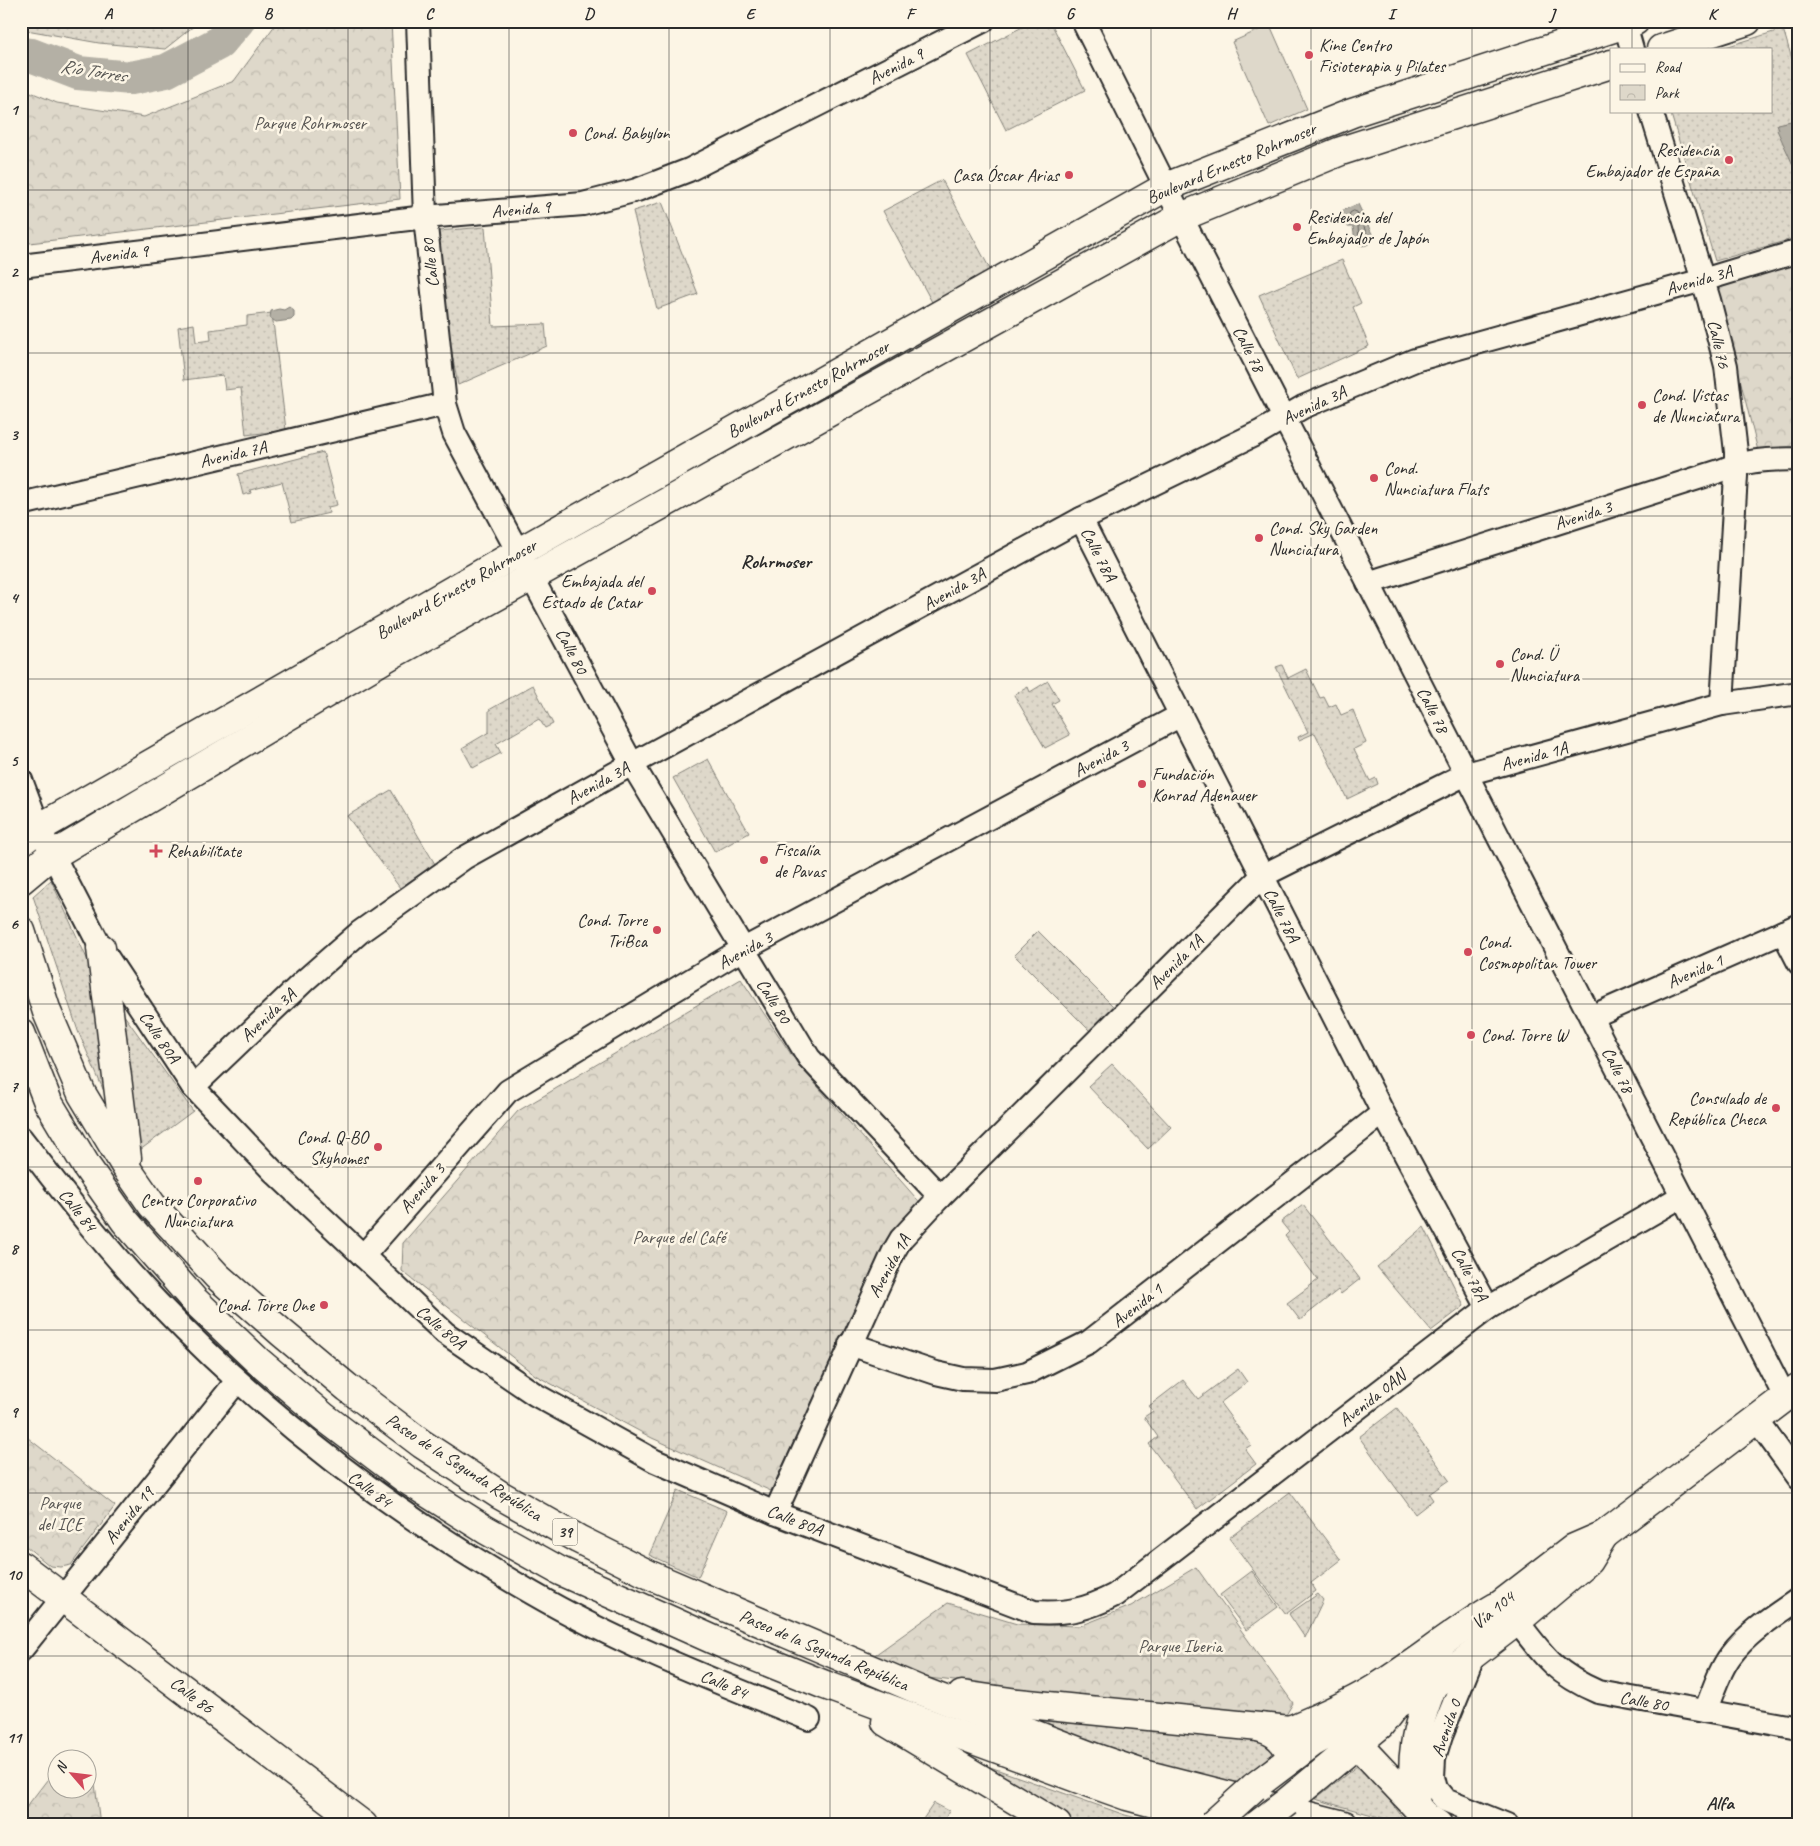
<svg xmlns="http://www.w3.org/2000/svg" width="1820" height="1846" font-family="Caveat,sans-serif">
	<style>
		.grass { fill: url(#grass-dots); stroke: #84827a }
		.park { fill: url(#park-crowns); stroke: #84827a }
		.pitch { fill: #ded8ca; stroke: #84827a }
		.water { fill: #b4b0a5; stroke: #7d7b74 }
		.lines { fill: none; stroke-linecap: round; stroke-linejoin: round }
		.shore { stroke: #62605c; stroke-width: 1 }
		.river { stroke: #b4b0a5; stroke-width: 34 }
		.street-casing { stroke: #2b2b2b; stroke-width: 26 }
		.secondary-casing { stroke: #2b2b2b; stroke-width: 31 }
		.highway-casing { stroke: #2b2b2b; stroke-width: 31 }
		.street { stroke: #fcf5e5; stroke-width: 22 }
		.secondary { stroke: #fcf5e5; stroke-width: 28 }
		.highway { stroke: #fcf5e5; stroke-width: 28 }
		.secondary-bridge-casing { stroke: #2b2b2b; stroke-width: 31; stroke-linecap: butt }
		.secondary-bridge { stroke: #fcf5e5; stroke-width: 28 }
		.grid { fill: none; stroke: #2b2b2b; stroke-width: 1; stroke-opacity: 0.55 }
		.poi-dot { fill: #d1495b; stroke: #fcf5e5; stroke-width: 2 }
		.labels { text-anchor: middle; dominant-baseline: central; stroke-width: 5; stroke-linejoin: round; paint-order: stroke }
		.shield { fill: #fcf5e5; stroke: #6a6863; stroke-width: 1 }
		.shield-label { font-size: 16px; font-weight: bold; fill: #2b2b2b }
		.poi-label { font-size: 18px; fill: #2b2b2b; stroke: #fcf5e5; text-anchor: start }
		.street-label { font-size: 18px; fill: #2b2b2b; stroke: #fcf5e5 }
		.park-label { font-size: 18px; fill: #585653; stroke: #fcf5e5 }
		.water-label { font-size: 19px; font-style: italic; fill: #545350; stroke: #fcf5e5 }
		.neighbourhood-label { font-size: 19px; font-weight: bold; fill: #2b2b2b; stroke: #fcf5e5 }
		.neatline { fill: none; stroke: #2b2b2b; stroke-width: 2 }
		.grid-label { font-size: 16px; text-anchor: middle; font-weight: bold; fill: #2b2b2b }
	</style>
	<defs>
		<pattern id="grass-dots" width="8" height="8" patternUnits="userSpaceOnUse" patternTransform="scale(1.25)"><rect width="8" height="8" fill="#ded8ca"/><path d="M2 2h.1M6 6h.1" fill="none" stroke="#bfbaae" stroke-width="1.8" stroke-linecap="round"/></pattern>
		<pattern id="park-crowns" width="20" height="18" patternUnits="userSpaceOnUse" patternTransform="scale(1.25)"><rect width="20" height="18" fill="#ded8ca"/><path d="M2 6a3 3 0 1 1 6 0M12 15a3 3 0 1 1 6 0" fill="none" stroke="#bfbaae"/></pattern>
	</defs>
	<rect width="100%" height="100%" fill="#fcf5e5"/>
	<filter id="ink" filterUnits="userSpaceOnUse"><feTurbulence type="fractalNoise" baseFrequency=".02" numOctaves="2"/><feDisplacementMap in="SourceGraphic" scale="10" xChannelSelector="R" yChannelSelector="G"/><feConvolveMatrix kernelMatrix="1 2 1 2 8 2 1 2 1" color-interpolation-filters="sRGB"/></filter>
	<g filter="url(#ink)">
		<!-- grass -->
		<g class="grass">
			<polygon points="21,21 200,21 165,49 99,43 21,29"/>
			<polygon points="1034,21 1050,21 1085,90 1006,130 968,55"/>
			<polygon points="1783,29 1799,82 1799,237 1715,261 1670,111 1771,111 1771,49 1719,49"/>
			<polygon points="942,180 991,271 933,304 883,211"/>
			<polygon points="662,202 698,294 657,309 633,211"/>
			<polygon points="485,227 493,326 545,324 547,346 458,385 445,317 438,231"/>
			<polygon points="1342,260 1361,303 1353,307 1369,346 1297,379 1259,295"/>
			<polygon points="272,313 286,430 246,435 241,388 225,390 223,375 184,380 178,327 194,324 196,342 211,340 210,330 247,325 247,316"/>
			<polygon points="323,452 337,505 328,507 329,513 292,522 282,482 250,490 251,493 243,495 238,474"/>
			<polygon points="1282,665 1288,678 1306,669 1320,698 1324,697 1329,707 1336,704 1341,715 1353,710 1366,743 1354,749 1370,781 1376,778 1378,784 1347,799 1315,733 1299,740 1298,737 1308,732 1276,667"/>
			<polygon points="1048,681 1059,700 1052,704 1070,735 1045,748 1014,695 1028,687 1030,692"/>
			<polygon points="533,685 553,724 545,728 539,719 496,744 501,753 473,768 462,748 489,732 489,710"/>
			<polygon points="708,759 749,833 715,852 673,778"/>
			<polygon points="391,790 435,864 400,888 347,816"/>
			<polygon points="51,880 99,985 115,1117 78,1031 33,896"/>
			<polygon points="1038,931 1115,1008 1091,1032 1014,955"/>
			<polygon points="121,1011 193,1111 140,1150"/>
			<polygon points="1112,1064 1171,1127 1148,1149 1088,1086"/>
			<polygon points="1303,1205 1360,1279 1341,1294 1338,1290 1300,1320 1287,1303 1318,1280 1285,1236 1289,1232 1281,1222"/>
			<polygon points="1424,1227 1464,1306 1431,1331 1377,1267"/>
			<polygon points="1238,1369 1247,1382 1220,1403 1251,1445 1245,1449 1256,1464 1197,1509 1149,1444 1158,1437 1144,1417 1153,1411 1149,1406 1183,1380 1198,1399"/>
			<polygon points="1397,1408 1449,1480 1429,1494 1433,1500 1415,1514 1359,1437"/>
			<polygon points="678,1490 727,1511 698,1577 649,1555"/>
			<polygon points="1290,1492 1341,1560 1311,1583 1316,1591 1286,1614 1229,1538"/>
			<polygon points="1252,1571 1278,1607 1246,1630 1220,1595"/>
			<polygon points="1318,1594 1323,1600 1305,1638 1289,1614"/>
			<polygon points="1013,1718 1259,1740 1273,1752 1273,1760 1235,1788 1138,1766"/>
			<polygon points="948,1752 1125,1815 1165,1825 1075,1825"/>
			<polygon points="1362,1762 1408,1825 1315,1799"/>
			<polygon points="934,1803 949,1811 943,1823 946,1825 919,1825"/>
		</g>
		<!-- park -->
		<g class="park">
			<polygon points="278,21 391,21 400,199 21,244 21,88 57,103 144,117 234,81"/>
			<polygon points="1799,264 1799,456 1759,455 1717,287"/>
			<polygon points="741,979 797,1063 923,1206 885,1244 771,1491 652,1438 535,1375 402,1271 403,1243 518,1111"/>
			<polygon points="28,1438 115,1506 71,1565 61,1567 50,1566 21,1542 21,1446"/>
			<polygon points="1196,1567 1293,1703 1286,1715 1060,1693 928,1678 872,1657 948,1603 1017,1624 1080,1626 1131,1606"/>
			<polygon points="67,1755 92,1759 100,1825 21,1825 21,1814 57,1767 58,1788 88,1788 88,1758 64,1758"/>
		</g>
		<!-- pitch -->
		<polygon class="pitch" points="1270,25 1307,109 1269,126 1232,42"/>
		<!-- water -->
		<g class="water">
			<polygon points="1791,121 1799,150 1799,166 1794,167 1777,130 1779,129 1777,124"/>
			<path d="M1358,204L1373,236L1371,242C1365,247 1360,247 1355,241L1353,227H1348L1341,211Z"/>
			<polygon points="289,307 294,311 294,317 291,320 276,322 270,318 271,311 279,309 284,310"/>
		</g>
		<g class="lines">
			<!-- shore -->
			<polygon class="shore" points="1354,211 1357,212 1367,234 1367,238 1364,240 1359,239 1358,226 1352,221 1349,216 1350,213"/>
			<!-- river -->
			<polyline class="river" points="21,54 31,55 78,73 131,78 166,71 219,43 238,21"/>
			<!-- street casing -->
			<g class="street-casing">
				<g id="street">
					<polyline points="418,21 425,217 445,404 454,433 632,764 809,1058 932,1188 939,1198"/>
					<polyline points="1083,21 1166,187 1785,1397"/>
					<polyline points="1624,21 1632,49"/>
					<polyline points="1651,111 1709,300 1726,366 1736,452 1736,476 1722,704"/>
					<polyline points="21,266 425,217 583,204 637,190 689,170 983,21"/>
					<polyline points="21,504 445,404"/>
					<polyline points="1081,519 1383,1113 1488,1308"/>
					<path d="M1368,583L1720,471C1748,459 1768,460 1799,459"/>
					<path d="M21,780L39,828L101,948L193,1087L273,1171L445,1333L536,1395L655,1461L775,1513L1034,1612C1065,1614 1086,1610 1115,1595L1488,1308L1682,1196"/>
					<polyline points="1783,932 1799,963"/>
					<polyline points="1591,1017 1799,925"/>
					<polyline points="193,1087 304,981 360,932 464,858 632,764 1081,519 1260,432 1303,407 1415,360 1703,280 1799,251"/>
					<path d="M21,1138C65,1195 108,1251 158,1303C268,1418 394,1514 532,1593C620,1644 715,1681 809,1719"/>
					<polyline points="363,1256 508,1091 729,957 1181,715"/>
					<polyline points="850,1344 936,1373 963,1379 995,1380 1027,1373 1089,1342 1383,1113"/>
					<polyline points="1756,1419 1799,1478"/>
					<polyline points="775,1513 894,1251 901,1239 939,1198 1262,876 1466,774 1722,704 1799,693"/>
					<path d="M1517,1621C1544,1657 1556,1674 1598,1692L1799,1728"/>
					<polyline points="21,1650 237,1381"/>
					<polyline points="1474,1654 1441,1735 1434,1758 1433,1777 1436,1789 1445,1800 1507,1825"/>
					<path d="M1705,1711C1713,1693 1718,1672 1731,1655C1748,1632 1776,1615 1799,1599"/>
				</g>
			</g>
			<!-- secondary casing -->
			<g class="secondary-casing">
				<g id="secondary">
					<polyline points="1661,49 1747,21"/>
					<polyline points="21,842 39,828 519,552 1166,187 1352,113 1635,21"/>
					<polyline points="21,880 45,860 389,656 1181,217 1341,151 1611,64"/>
					<polyline points="21,1566 363,1825"/>
					<polyline points="1478,1622 1574,1548 1604,1535 1799,1387"/>
					<polyline points="1254,1787 1312,1743 1346,1724 1396,1704 1433,1685 1517,1621 1588,1561 1604,1535"/>
					<polyline points="1287,1802 1380,1725 1396,1704 1407,1686 1439,1654"/>
				</g>
			</g>
			<!-- highway casing -->
			<g class="highway-casing">
				<g id="highway">
					<polyline points="21,931 47,1012 82,1094 129,1172 152,1205 217,1276 282,1333 348,1388 422,1444 500,1495 578,1539 652,1576 919,1690 1096,1758 1140,1773 1344,1825"/>
					<polyline points="101,948 127,1158"/>
					<polyline points="21,1033 48,1102 87,1167 125,1221 194,1300 258,1361 324,1417 407,1480 486,1530 560,1571 723,1644 825,1685 1082,1780 1127,1796 1237,1825"/>
					<polyline points="962,1695 1018,1703 1290,1730 1339,1737 1358,1745 1426,1817 1438,1825"/>
					<polyline points="886,1722 1057,1825"/>
					<path d="M1261,1728C1277,1732 1286,1742 1292,1757"/>
					<path d="M1290,1730C1319,1717 1349,1705 1376,1688C1417,1663 1454,1631 1496,1607"/>
					<path d="M1416,1806C1409,1758 1415,1730 1433,1685"/>
				</g>
			</g>
			<!-- street -->
			<use href="#street" class="street"/>
			<!-- secondary -->
			<use href="#secondary" class="secondary"/>
			<!-- highway -->
			<use href="#highway" class="highway"/>
			<!-- secondary-bridge casing -->
			<g class="secondary-bridge-casing">
				<g id="secondary-bridge">
					<polyline points="1212,1825 1254,1787"/>
					<polyline points="1257,1825 1287,1802"/>
				</g>
			</g>
			<!-- secondary-bridge -->
			<use href="#secondary-bridge" class="secondary-bridge"/>
		</g>
	</g>
	<!-- grid -->
	<path class="grid" d="M188,21V1825M348,21V1825M509,21V1825M669,21V1825M830,21V1825M990,21V1825M1151,21V1825M1311,21V1825M1472,21V1825M1632,21V49M1632,111V1825M21,190H1799M21,353H1799M21,516H1799M21,679H1799M21,842H1799M21,1004H1799M21,1167H1799M21,1330H1799M21,1493H1799M21,1656H1799"/>
	<!-- markers -->
	<g class="poi-dot">
		<circle cx="1309" cy="55" r="5"/>
		<circle cx="573" cy="133" r="5"/>
		<circle cx="1729" cy="160" r="5"/>
		<circle cx="1069" cy="175" r="5"/>
		<circle cx="1297" cy="227" r="5"/>
		<circle cx="1642" cy="405" r="5"/>
		<circle cx="1374" cy="478" r="5"/>
		<circle cx="1259" cy="538" r="5"/>
		<circle cx="652" cy="591" r="5"/>
		<circle cx="1500" cy="664" r="5"/>
		<circle cx="1142" cy="784" r="5"/>
		<path d="M153.5 843.5h5v5h5v5h-5v5h-5v-5h-5v-5h5z"/>
		<circle cx="764" cy="860" r="5"/>
		<circle cx="657" cy="930" r="5"/>
		<circle cx="1468" cy="952" r="5"/>
		<circle cx="1471" cy="1035" r="5"/>
		<circle cx="1776" cy="1108" r="5"/>
		<circle cx="378" cy="1147" r="5"/>
		<circle cx="198" cy="1181" r="5"/>
		<circle cx="324" cy="1305" r="5"/>
	</g>
	<g class="labels">
		<!-- shield labels -->
		<rect class="shield" x="552.5" y="1518.5" width="25" height="27" rx="4"/>
		<g class="shield-label">
			<text x="565" y="1532">39</text>
		</g>
		<!-- poi labels -->
		<g class="poi-label">
			<text x="1319" y="45">Kine Centro<tspan x="1319" dy="21">Fisioterapia y Pilates</tspan></text>
			<text x="583" y="133">Cond. Babylon</text>
			<text x="1719" y="150" text-anchor="end">Residencia<tspan x="1719" dy="21">Embajador de España</tspan></text>
			<text x="1059" y="175" text-anchor="end">Casa Óscar Arias</text>
			<text x="1307" y="217">Residencia del<tspan x="1307" dy="21">Embajador de Japón</tspan></text>
			<text x="1652" y="395">Cond. Vistas<tspan x="1652" dy="21">de Nunciatura</tspan></text>
			<text x="1384" y="468">Cond.<tspan x="1384" dy="21">Nunciatura Flats</tspan></text>
			<text x="1269" y="528">Cond. Sky Garden<tspan x="1269" dy="21">Nunciatura</tspan></text>
			<text x="642" y="581" text-anchor="end">Embajada del<tspan x="642" dy="21">Estado de Catar</tspan></text>
			<text x="1510" y="654">Cond. Ü<tspan x="1510" dy="21">Nunciatura</tspan></text>
			<text x="1152" y="774">Fundación<tspan x="1152" dy="21">Konrad Adenauer</tspan></text>
			<text x="774" y="850">Fiscalía<tspan x="774" dy="21">de Pavas</tspan></text>
			<text x="167" y="851">Rehabilítate</text>
			<text x="647" y="920" text-anchor="end">Cond. Torre<tspan x="647" dy="21">TriBca</tspan></text>
			<text x="1478" y="942">Cond.<tspan x="1478" dy="21">Cosmopolitan Tower</tspan></text>
			<text x="1481" y="1035">Cond. Torre W</text>
			<text x="1766" y="1098" text-anchor="end">Consulado de<tspan x="1766" dy="21">República Checa</tspan></text>
			<text x="368" y="1137" text-anchor="end">Cond. Q-BO<tspan x="368" dy="21">Skyhomes</tspan></text>
			<text x="198" y="1200" text-anchor="middle">Centro Corporativo<tspan x="198" dy="21">Nunciatura</tspan></text>
			<text x="314" y="1305" text-anchor="end">Cond. Torre One</text>
		</g>
		<!-- street labels -->
		<g class="street-label">
			<text transform="translate(896 66) rotate(-27)">Avenida 9</text>
			<text transform="translate(1231 163) rotate(-23)">Boulevard Ernesto Rohrmoser</text>
			<text transform="translate(521 209) rotate(-5)">Avenida 9</text>
			<text transform="translate(119 254) rotate(-7)">Avenida 9</text>
			<text transform="translate(430 263) rotate(-96)">Calle 80</text>
			<text transform="translate(1699 280) rotate(-16)">Avenida 3A</text>
			<text transform="translate(1719 344) rotate(77)">Calle 76</text>
			<text transform="translate(1249 349) rotate(63)">Calle 78</text>
			<text transform="translate(808 389) rotate(-29)">Boulevard Ernesto Rohrmoser</text>
			<text transform="translate(1314 405) rotate(-25)">Avenida 3A</text>
			<text transform="translate(233 454) rotate(-13)">Avenida 7A</text>
			<text transform="translate(1583 515) rotate(-18)">Avenida 3</text>
			<text transform="translate(1099 554) rotate(63)">Calle 78A</text>
			<text transform="translate(456 589) rotate(-30)">Boulevard Ernesto Rohrmoser</text>
			<text transform="translate(954 589) rotate(-29)">Avenida 3A</text>
			<text transform="translate(572 651) rotate(62)">Calle 80</text>
			<text transform="translate(1433 710) rotate(63)">Calle 78</text>
			<text transform="translate(1534 756) rotate(-15)">Avenida 1A</text>
			<text transform="translate(1101 758) rotate(-28)">Avenida 3</text>
			<text transform="translate(598 783) rotate(-29)">Avenida 3A</text>
			<text transform="translate(1282 915) rotate(63)">Calle 78A</text>
			<text transform="translate(745 950) rotate(-29)">Avenida 3</text>
			<text transform="translate(1176 962) rotate(-45)">Avenida 1A</text>
			<text transform="translate(1695 971) rotate(-24)">Avenida 1</text>
			<text transform="translate(774 1001) rotate(58)">Calle 80</text>
			<text transform="translate(268 1015) rotate(-43)">Avenida 3A</text>
			<text transform="translate(160 1037) rotate(56)">Calle 80A</text>
			<text transform="translate(1618 1070) rotate(63)">Calle 78</text>
			<text transform="translate(422 1188) rotate(-49)">Avenida 3</text>
			<text transform="translate(78 1210) rotate(51)">Calle 84</text>
			<text transform="translate(889 1266) rotate(-61)">Avenida 1A</text>
			<text transform="translate(1470 1274) rotate(62)">Calle 78A</text>
			<text transform="translate(1137 1305) rotate(-38)">Avenida 1</text>
			<text transform="translate(441 1327) rotate(40)">Calle 80A</text>
			<text transform="translate(1372 1398) rotate(-38)">Avenida 0AN</text>
			<text transform="translate(464 1467) rotate(33)">Paseo de la Segunda República</text>
			<text transform="translate(370 1489) rotate(36)">Calle 84</text>
			<text transform="translate(129 1515) rotate(-51)">Avenida 19</text>
			<text transform="translate(795 1520) rotate(21)">Calle 80A</text>
			<text transform="translate(1493 1610) rotate(-39)">Vía 104</text>
			<text transform="translate(824 1650) rotate(23)">Paseo de la Segunda República</text>
			<text transform="translate(724 1684) rotate(23)">Calle 84</text>
			<text transform="translate(192 1695) rotate(37)">Calle 86</text>
			<text transform="translate(1644 1701) rotate(10)">Calle 80</text>
			<text transform="translate(1446 1728) rotate(-71)">Avenida 0</text>
		</g>
		<!-- park labels -->
		<g class="park-label">
			<text x="310" y="123">Parque Rohrmoser</text>
			<text x="679" y="1237">Parque del Café</text>
			<text x="60" y="1503">Parque<tspan x="60" dy="21">del ICE</tspan></text>
			<text x="1180" y="1646">Parque Iberia</text>
		</g>
		<!-- water labels -->
		<g class="water-label">
			<text transform="translate(93 71) rotate(9)">Río Torres</text>
		</g>
		<!-- neighbourhood labels -->
		<g class="neighbourhood-label">
			<text x="776" y="562">Rohrmoser</text>
			<text x="1720" y="1803">Alfa</text>
		</g>
	</g>
	<!-- margin -->
	<rect width="1820" height="1846" fill="none" stroke="#fcf5e5" stroke-width="55"/>
	<!-- legend -->
	<rect x="1610" y="48" width="162" height="65" fill="#fcf5e5" stroke="#a8a49b"/>
	<rect x="1620" y="64" width="25" height="8" fill="#fcf5e5" stroke="#a8a49b"/>
	<text x="1655" y="72" font-size="15" fill="#2b2b2b">Road</text>
	<rect x="1620" y="85" width="25" height="15" fill="url(#park-crowns)" stroke="#a8a49b"/>
	<text x="1655" y="98" font-size="15" fill="#2b2b2b">Park</text>
	<!-- north arrow -->
	<g transform="translate(72 1774) rotate(298)"><circle r="24" fill="#fcf5e5" stroke="#a8a49b"/>
	<path d="M0-4L9 19L0 12L-9 19Z" fill="#d1495b"/>
	<text y="-8" font-size="14" font-weight="bold" text-anchor="middle" fill="#2b2b2b">N</text>
	</g>
	<rect x="28" y="28" width="1764" height="1790" class="neatline"/>
	<g class="grid-label">
		<text x="108" y="19">A</text>
		<text x="268" y="19">B</text>
		<text x="429" y="19">C</text>
		<text x="589" y="19">D</text>
		<text x="750" y="19">E</text>
		<text x="910" y="19">F</text>
		<text x="1070" y="19">G</text>
		<text x="1231" y="19">H</text>
		<text x="1391" y="19">I</text>
		<text x="1552" y="19">J</text>
		<text x="1712" y="19">K</text>
		<text x="14" y="115">1</text>
		<text x="14" y="277">2</text>
		<text x="14" y="440">3</text>
		<text x="14" y="603">4</text>
		<text x="14" y="766">5</text>
		<text x="14" y="929">6</text>
		<text x="14" y="1092">7</text>
		<text x="14" y="1254">8</text>
		<text x="14" y="1417">9</text>
		<text x="14" y="1580">10</text>
		<text x="14" y="1743">11</text>
	</g>
</svg>
